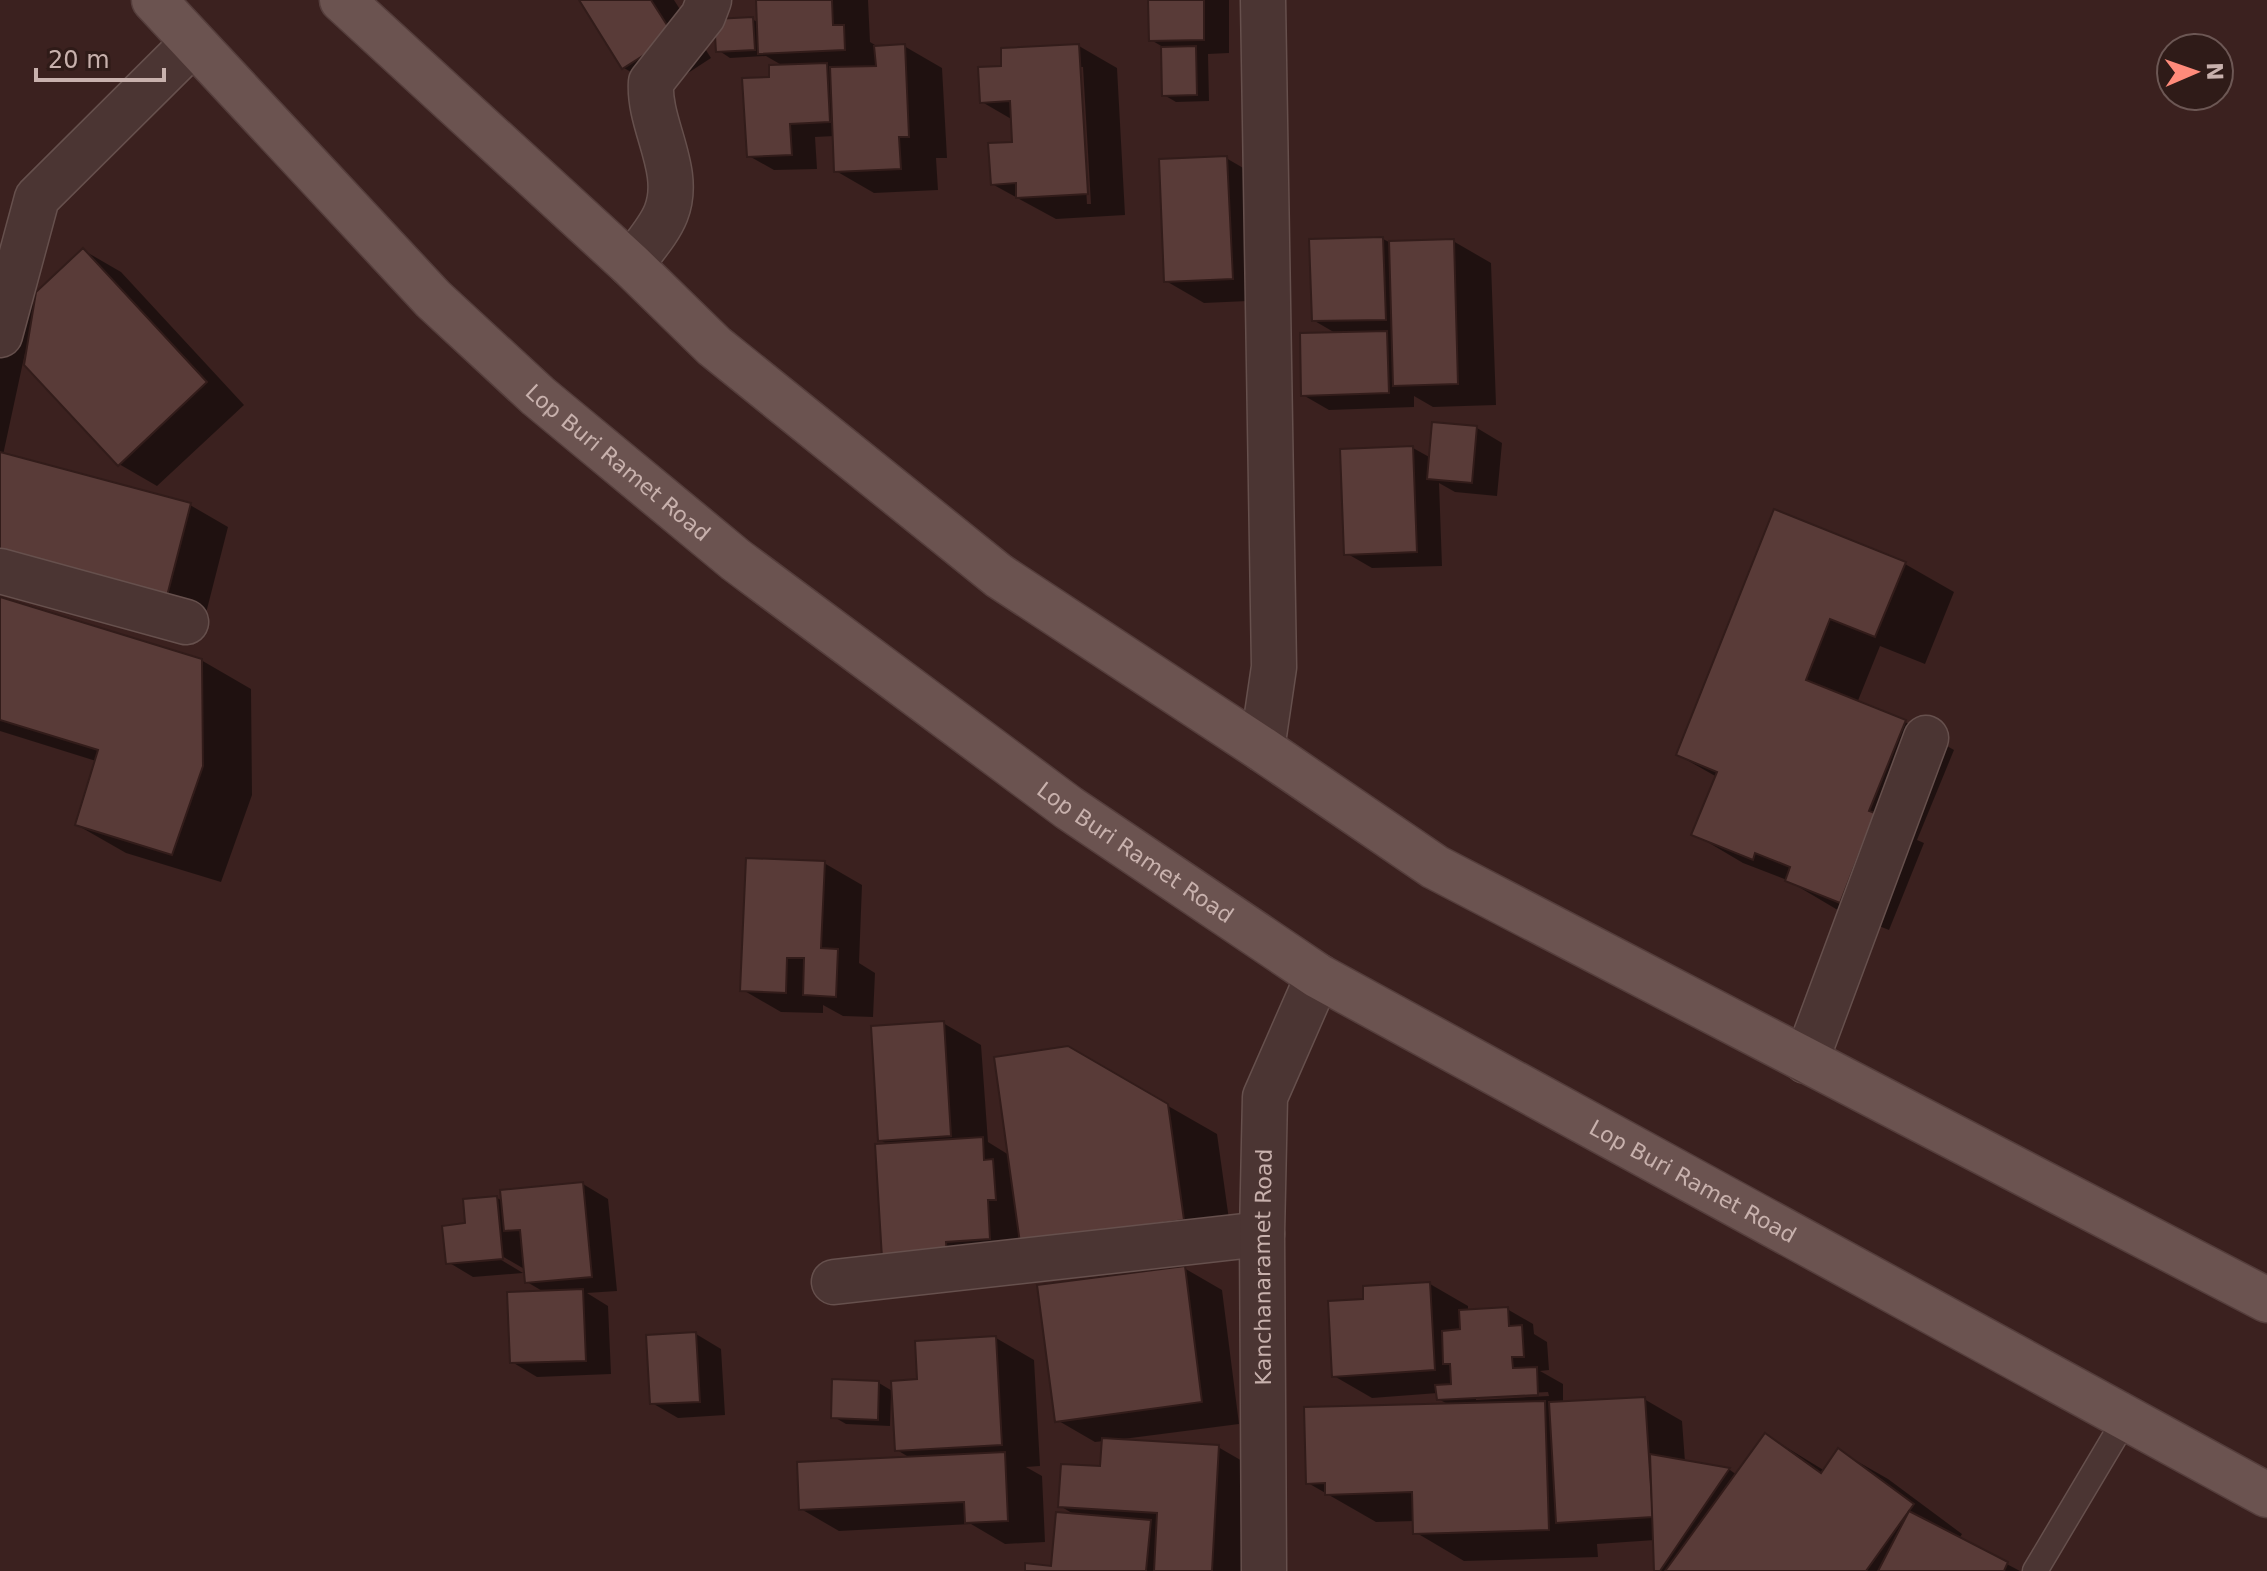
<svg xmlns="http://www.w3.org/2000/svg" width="2267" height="1571" font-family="'DejaVu Sans',sans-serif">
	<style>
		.shadow { fill: #0007; fill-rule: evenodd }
		.building { fill: #593b38; stroke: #321c1a; stroke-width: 2 }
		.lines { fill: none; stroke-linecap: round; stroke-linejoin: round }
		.service-casing { stroke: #66504d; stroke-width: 27 }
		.minor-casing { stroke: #66504d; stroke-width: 47 }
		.tertiary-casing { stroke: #66504d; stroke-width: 47 }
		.primary-casing { stroke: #553e3c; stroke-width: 47 }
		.service { stroke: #4b3533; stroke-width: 24 }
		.minor { stroke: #4b3533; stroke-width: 44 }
		.tertiary { stroke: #4b3533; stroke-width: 44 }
		.primary { stroke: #6b5350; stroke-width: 44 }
		.labels { text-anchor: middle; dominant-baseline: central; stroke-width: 8; stroke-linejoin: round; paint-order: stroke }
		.street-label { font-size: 22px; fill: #c8b1ad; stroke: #2f1b18 }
	</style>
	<rect width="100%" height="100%" fill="#3b211f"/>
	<!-- shadow -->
	<g class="shadow">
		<polygon points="581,0 674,0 711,58 662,90 624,68"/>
		<polygon points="758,0 868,0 870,42 880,48 904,46 942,68 947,158 936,158 938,190 874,193 836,171 835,136 815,137 817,169 774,170 749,156 771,79 785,67 766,56 730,58 718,50 752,19 759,23"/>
		<polygon points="1150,0 1229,0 1229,53 1208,54 1209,101 1176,102 1164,95 1163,47 1151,40"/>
		<path d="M1079,46L1117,68L1125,215L1056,219L992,184L1014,144L1013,120L982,102ZM1079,67H1083L1091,204H1087Z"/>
		<polygon points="1226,158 1264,180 1270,300 1204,303 1166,281"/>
		<polygon points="1383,239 1391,243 1453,241 1491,263 1496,405 1433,407 1414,396 1414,407 1329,410 1303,395 1337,334 1313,320"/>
		<polygon points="83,250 121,272 244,405 157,486 119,464 28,354 25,353 3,455 190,505 228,527 205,617 0,560 0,285 36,306"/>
		<polygon points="1477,428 1502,443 1497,496 1455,492 1439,483 1442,566 1372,568 1346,553 1413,448 1431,458"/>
		<polygon points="1776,512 1905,564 1954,592 1925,664 1880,646 1857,703 1905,722 1954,750 1917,840 1924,843 1889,930 1836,909 1787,880 1743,863 1694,834 1717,777 1678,755"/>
		<polygon points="0,600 201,660 251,689 252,795 221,882 126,853 77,825 96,761 0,731"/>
		<polygon points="824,863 862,885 859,963 875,973 873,1017 843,1016 823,1005 823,1013 781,1012 743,990"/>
		<polygon points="943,1023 981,1045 988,1142 1009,1155 1067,1048 1217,1134 1233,1248 922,1279 889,1145 880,1140"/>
		<polygon points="583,1184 608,1199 617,1291 587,1293 608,1306 611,1374 537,1377 512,1362 544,1292 527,1282 526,1270 495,1252 493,1255 523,1273 473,1277 448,1262 467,1225 497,1198 503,1201"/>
		<polygon points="1184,1268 1222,1290 1239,1424 1123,1439 1123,1441 1218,1447 1256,1469 1251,1571 1027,1571 1053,1568 1077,1516 1060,1506 1102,1469 1104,1441 1095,1442 1057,1420"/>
		<path d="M1430,1284L1468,1306V1311L1507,1309L1533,1324L1534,1334L1547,1342L1549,1370L1540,1371L1563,1384V1403L1644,1399L1682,1421L1685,1462L1730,1470L1737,1475L1766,1435L1825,1471L1839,1451L1888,1479L1962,1534L1959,1539L2020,1571H1656L1655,1540L1597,1544L1598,1557L1464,1561L1415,1532V1521L1376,1522L1308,1483L1450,1405L1438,1399V1393L1372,1398L1334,1376L1365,1301ZM1548,1392L1549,1396L1476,1400V1396Z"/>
		<polygon points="696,1334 721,1349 725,1415 678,1418 652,1403"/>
		<polygon points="996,1338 1034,1360 1040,1466 1026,1467 1042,1476 1045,1542 1005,1544 971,1524 839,1531 801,1509 912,1459 897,1450 894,1394 891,1394 890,1426 846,1424 834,1417 879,1383 894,1392 920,1381"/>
	</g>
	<!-- building -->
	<g class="building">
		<polygon points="579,0 651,0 674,36 622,69"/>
		<polygon points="756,0 832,0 833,25 844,25 845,50 758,54"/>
		<polygon points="1148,0 1204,0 1204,40 1149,41"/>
		<polygon points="753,17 755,50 716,52 714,19"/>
		<polygon points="905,44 909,137 899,137 901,169 834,172 830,67 876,66 874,46"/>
		<polygon points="1079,44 1088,194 1016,198 1016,183 991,185 988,143 1012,142 1010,101 980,103 978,67 1001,66 1001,48"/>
		<polygon points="1196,46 1197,95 1162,96 1161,47"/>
		<polygon points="827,63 830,122 790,124 792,155 747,157 742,78 769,77 769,65"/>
		<polygon points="1227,156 1233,279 1164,282 1159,159"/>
		<polygon points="1383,237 1386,320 1312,321 1309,239"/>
		<polygon points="1454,239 1458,384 1393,386 1389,241"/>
		<polygon points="83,248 207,382 118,466 24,365 36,292"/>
		<polygon points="1387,331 1389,393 1301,396 1300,333"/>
		<polygon points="1432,422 1477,426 1472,483 1427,479"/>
		<polygon points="1413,446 1417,552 1344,555 1340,449"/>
		<polygon points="0,452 191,503 167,596 0,552"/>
		<polygon points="1774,509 1906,562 1875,637 1830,619 1806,680 1906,720 1869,811 1875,813 1840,903 1785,881 1790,867 1755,853 1753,860 1691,835 1717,772 1676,755"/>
		<polygon points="0,597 202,659 203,766 172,855 75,825 98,750 0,720"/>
		<polygon points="746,858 825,861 821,948 838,949 836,997 803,995 804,958 787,958 786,993 740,991"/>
		<polygon points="944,1021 951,1136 878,1141 871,1026"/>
		<polygon points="1068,1046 1168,1104 1184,1220 1020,1243 994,1057"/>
		<polygon points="983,1137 984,1160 993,1159 996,1200 988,1200 990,1239 946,1242 947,1254 882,1258 875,1144"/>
		<polygon points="583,1182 592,1277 525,1283 520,1230 504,1231 500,1190"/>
		<polygon points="497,1196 503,1259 446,1264 442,1226 465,1223 463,1199"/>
		<polygon points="1185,1266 1202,1402 1055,1422 1037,1285"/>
		<polygon points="1430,1282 1435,1370 1332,1377 1328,1301 1363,1299 1363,1286"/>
		<polygon points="583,1289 586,1361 510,1363 507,1292"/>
		<polygon points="1508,1307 1509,1326 1522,1325 1524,1357 1512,1357 1513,1368 1537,1367 1538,1395 1437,1400 1435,1385 1451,1384 1450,1364 1443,1364 1442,1331 1460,1329 1459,1310"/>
		<polygon points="696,1332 700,1402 650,1404 646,1335"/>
		<polygon points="996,1336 1002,1445 895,1451 891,1381 917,1379 915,1341"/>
		<polygon points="832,1379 879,1381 878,1420 831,1418"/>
		<polygon points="1645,1397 1653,1517 1556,1523 1549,1402"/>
		<polygon points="1545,1401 1549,1530 1413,1534 1412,1492 1325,1495 1325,1483 1306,1484 1304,1407"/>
		<polygon points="1765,1433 1821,1473 1838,1448 1914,1504 1866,1571 1665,1571"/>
		<polygon points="1102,1438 1219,1445 1212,1571 1154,1571 1157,1513 1058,1507 1061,1464 1100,1466"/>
		<polygon points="1005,1452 1008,1521 965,1523 964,1502 799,1510 797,1462"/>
		<polygon points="1650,1454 1730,1468 1660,1571 1654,1571"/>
		<polygon points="1909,1511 2008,1562 2004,1571 1878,1571"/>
		<polygon points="1056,1512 1151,1520 1146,1571 1025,1571 1025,1563 1051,1566"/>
	</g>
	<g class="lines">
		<!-- service casing -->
		<g class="service-casing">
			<polyline id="service" points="2035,1571 2126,1418"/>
		</g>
		<!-- minor casing -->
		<g class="minor-casing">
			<g id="minor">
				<path d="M631,265C642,249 659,231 666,213C683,170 648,125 651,82L703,16L709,0"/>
				<polyline points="0,335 37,198 193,43"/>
				<polyline points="0,571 186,622"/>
				<polyline points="1262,749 1274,667 1263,0"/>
				<polyline points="1806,1061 1926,738"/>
				<polyline points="834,1282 1262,1234"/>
			</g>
		</g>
		<!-- tertiary casing -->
		<g class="tertiary-casing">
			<g id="tertiary">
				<path id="s1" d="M1264,1571L1262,1234L1265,1097L1318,976"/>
			</g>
		</g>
		<!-- primary casing -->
		<g class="primary-casing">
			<g id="primary">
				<path id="s2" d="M154,0L433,299L538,396L736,560L1069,808L1318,976L2267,1495"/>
				<polyline points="342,0 631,265 714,346 999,576 1262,749 1435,867 2267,1300"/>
			</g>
		</g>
		<!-- service -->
		<use href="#service" class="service"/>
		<!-- minor -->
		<use href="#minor" class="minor"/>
		<!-- tertiary -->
		<use href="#tertiary" class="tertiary"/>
		<!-- primary -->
		<use href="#primary" class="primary"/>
	</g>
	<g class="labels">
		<!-- street labels -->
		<g class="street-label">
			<text stroke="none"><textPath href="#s2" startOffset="656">Lop Buri Ramet Road</textPath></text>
			<text stroke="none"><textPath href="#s2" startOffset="1304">Lop Buri Ramet Road</textPath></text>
			<text stroke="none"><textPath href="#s2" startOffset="1952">Lop Buri Ramet Road</textPath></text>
			<text stroke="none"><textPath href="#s1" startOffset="304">Kanchanaramet Road</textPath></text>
		</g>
	</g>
	<!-- north arrow -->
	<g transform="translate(2195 72) rotate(88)"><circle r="38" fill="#2f1b18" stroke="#6c5754" stroke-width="2"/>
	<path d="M0-6L14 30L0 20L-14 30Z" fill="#ff8b7b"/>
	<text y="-12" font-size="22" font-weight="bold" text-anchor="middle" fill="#c8b1ad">N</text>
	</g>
	<!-- scale -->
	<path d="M36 68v12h128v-12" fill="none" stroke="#c8b1ad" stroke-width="4"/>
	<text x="48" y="68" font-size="24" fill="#c8b1ad" stroke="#2f1b18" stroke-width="6" paint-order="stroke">20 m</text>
</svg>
